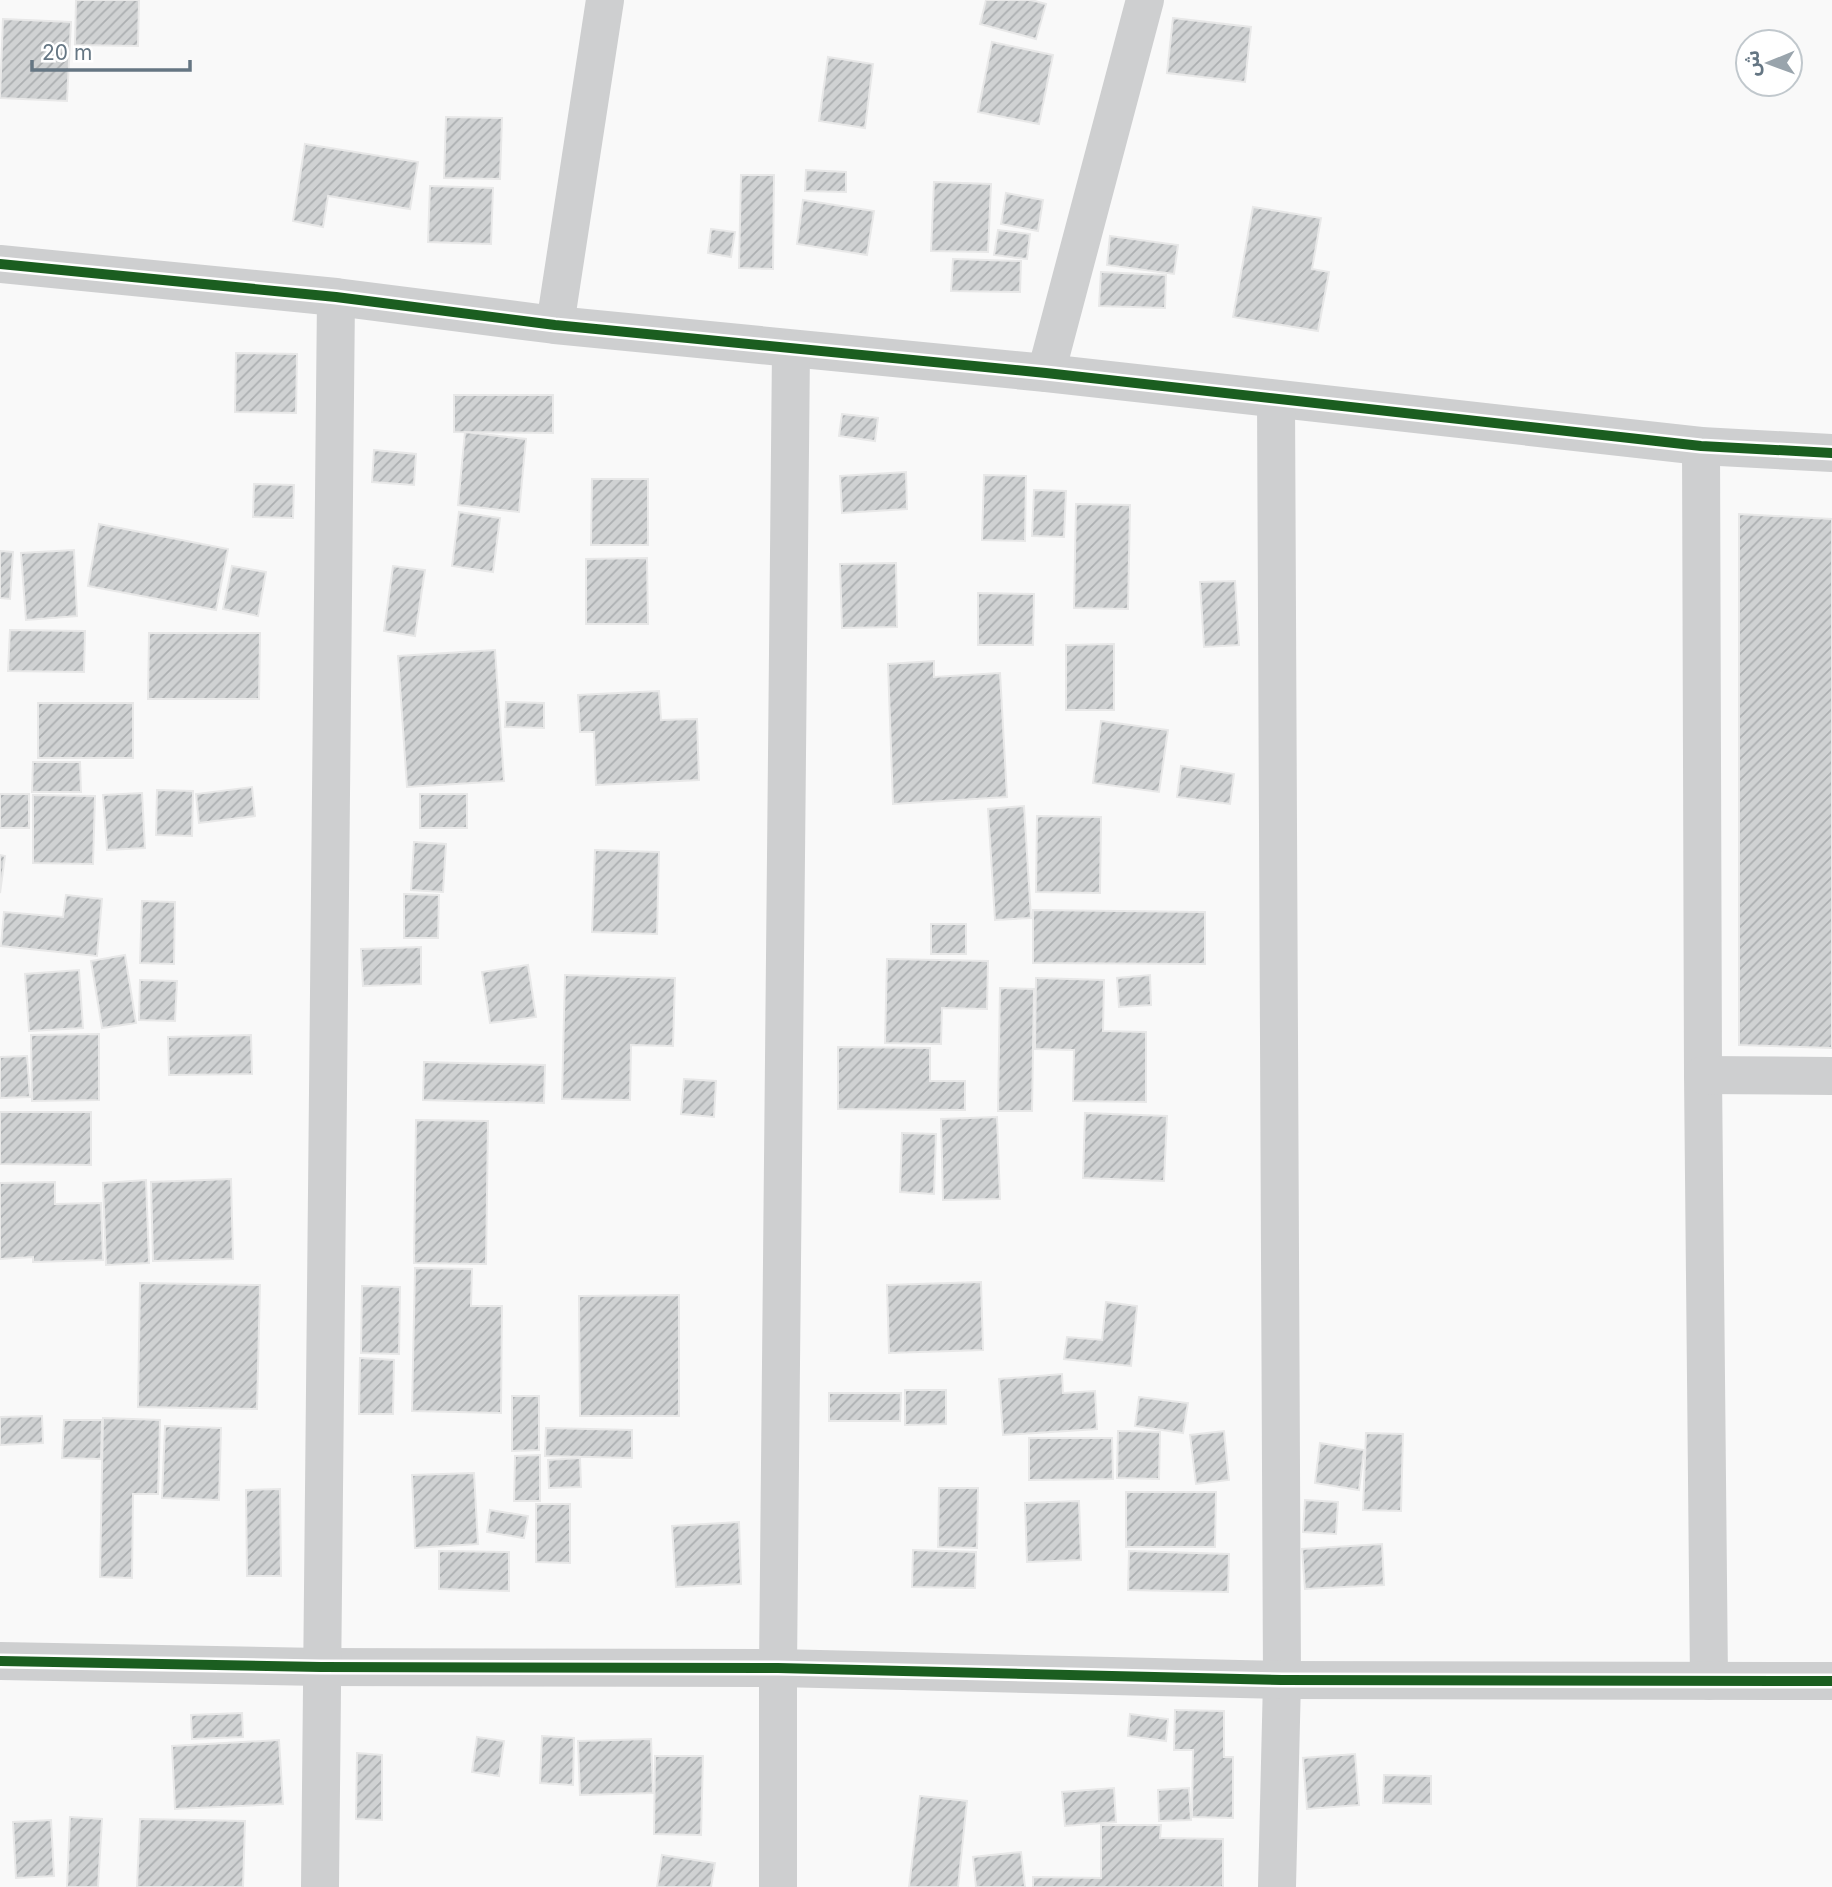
<svg xmlns="http://www.w3.org/2000/svg" width="1832" height="1887" font-family="Inter,'Noto Sans Arabic',sans-serif">
	<style>
		.building { fill: url(#building-hatch); stroke: #e8e8e8; stroke-width: 2 }
		.lines { fill: none; stroke-linecap: round; stroke-linejoin: round }
		.street { stroke: #cecfd0; stroke-width: 38 }
		.cycleway-casing { stroke: #fff; stroke-width: 15 }
		.cycleway { stroke: #1b5e20; stroke-width: 10 }
	</style>
	<defs>
		<pattern id="building-hatch" width="6" height="6" patternUnits="userSpaceOnUse" patternTransform="scale(1.75)"><rect width="6" height="6" fill="#d0d2d3"/><path d="M-1 1l2-2M0 6l6-6M5 7l2-2" fill="none" stroke="#acafb1"/></pattern>
	</defs>
	<rect width="100%" height="100%" fill="#f9f9f9"/>
	<!-- building -->
	<g class="building">
		<polygon points="76,0 139,0 138,46 75,45"/>
		<polygon points="986,0 1031,0 1046,4 1036,39 980,24"/>
		<polygon points="1173,18 1251,27 1245,82 1167,73"/>
		<polygon points="3,19 71,22 67,101 0,98"/>
		<polygon points="992,42 1053,55 1039,124 978,112"/>
		<polygon points="828,57 873,64 865,128 819,121"/>
		<polygon points="446,117 502,118 500,179 444,178"/>
		<polygon points="305,144 418,162 410,209 328,196 323,227 293,221"/>
		<polygon points="806,170 846,172 846,192 805,191"/>
		<polygon points="741,175 774,175 773,269 739,268"/>
		<polygon points="934,182 991,184 988,252 931,251"/>
		<polygon points="430,186 493,188 491,244 428,242"/>
		<polygon points="1006,193 1043,200 1038,231 1001,224"/>
		<polygon points="803,200 874,211 867,255 797,244"/>
		<polygon points="1253,207 1321,218 1312,269 1329,272 1318,331 1233,317"/>
		<polygon points="711,229 735,232 731,257 708,253"/>
		<polygon points="998,230 1030,234 1027,259 994,255"/>
		<polygon points="1110,236 1178,245 1174,274 1107,265"/>
		<polygon points="953,259 1021,261 1020,292 951,291"/>
		<polygon points="1101,272 1166,275 1165,308 1099,306"/>
		<polygon points="236,353 297,354 296,413 235,412"/>
		<polygon points="454,395 553,395 553,433 454,432"/>
		<polygon points="842,414 878,418 875,441 839,436"/>
		<polygon points="465,432 526,439 519,512 458,505"/>
		<polygon points="374,450 416,454 414,485 372,482"/>
		<polygon points="906,472 907,509 842,513 840,476"/>
		<polygon points="984,475 1026,476 1025,541 982,540"/>
		<polygon points="592,479 648,479 648,545 591,545"/>
		<polygon points="254,484 294,485 293,518 253,517"/>
		<polygon points="1034,490 1066,491 1064,537 1032,536"/>
		<polygon points="1076,504 1130,505 1128,609 1074,608"/>
		<polygon points="459,512 500,518 493,572 452,566"/>
		<polygon points="1739,514 1832,519 1832,1048 1739,1045"/>
		<polygon points="99,524 228,549 216,610 88,586"/>
		<polygon points="74,550 77,616 26,620 21,553"/>
		<polygon points="0,551 13,552 10,599 0,598"/>
		<polygon points="647,558 648,624 586,624 586,559"/>
		<polygon points="896,563 897,627 842,628 840,564"/>
		<polygon points="232,566 266,572 258,616 223,609"/>
		<polygon points="393,566 425,570 415,636 384,631"/>
		<polygon points="1235,581 1239,645 1204,647 1200,582"/>
		<polygon points="978,593 1034,594 1033,645 978,645"/>
		<polygon points="10,630 85,631 84,672 8,671"/>
		<polygon points="149,633 260,633 259,699 148,699"/>
		<polygon points="1114,644 1114,710 1066,710 1066,645"/>
		<polygon points="495,650 504,781 407,787 398,656"/>
		<polygon points="934,661 934,677 1000,673 1007,797 893,804 888,664"/>
		<polygon points="659,691 661,720 697,719 699,780 596,785 594,732 580,732 578,695"/>
		<polygon points="506,702 544,703 544,728 505,727"/>
		<rect x="38" y="703" width="95" height="55"/>
		<polygon points="1101,721 1168,730 1159,792 1093,783"/>
		<polygon points="33,762 80,762 81,792 32,792"/>
		<polygon points="1181,766 1234,774 1230,804 1177,797"/>
		<polygon points="252,787 255,816 199,823 196,794"/>
		<polygon points="157,790 193,791 192,836 156,835"/>
		<polygon points="142,793 145,848 107,850 103,795"/>
		<rect x="0" y="794" width="29" height="34"/>
		<rect x="420" y="794" width="47" height="34"/>
		<polygon points="33,795 95,796 93,864 33,863"/>
		<polygon points="1024,806 1031,918 995,920 988,809"/>
		<polygon points="1037,816 1101,817 1100,893 1036,892"/>
		<polygon points="414,842 446,844 443,892 411,890"/>
		<polygon points="595,850 659,852 657,934 592,932"/>
		<polygon points="0,855 5,856 0,893"/>
		<polygon points="404,894 439,895 438,938 404,938"/>
		<polygon points="66,895 102,899 97,956 1,946 4,912 63,917"/>
		<polygon points="142,901 175,902 174,964 140,963"/>
		<polygon points="1033,910 1205,912 1205,964 1033,963"/>
		<rect x="931" y="924" width="35" height="30"/>
		<polygon points="421,947 421,984 363,986 361,949"/>
		<polygon points="125,955 136,1023 102,1028 91,961"/>
		<polygon points="887,959 988,961 987,1009 942,1008 941,1044 885,1043"/>
		<polygon points="528,965 536,1017 490,1023 482,972"/>
		<polygon points="79,970 83,1028 29,1031 25,974"/>
		<polygon points="565,975 675,978 673,1046 631,1045 630,1100 562,1099"/>
		<polygon points="1150,975 1151,1005 1119,1007 1117,978"/>
		<polygon points="1036,978 1104,980 1103,1031 1146,1032 1146,1102 1073,1101 1074,1050 1035,1049"/>
		<polygon points="140,980 177,981 175,1021 139,1020"/>
		<polygon points="1000,988 1034,989 1032,1111 998,1111"/>
		<polygon points="99,1034 99,1100 32,1101 31,1035"/>
		<polygon points="251,1035 252,1074 169,1075 168,1037"/>
		<polygon points="838,1047 930,1048 930,1081 965,1081 965,1110 838,1109"/>
		<polygon points="27,1056 30,1097 0,1098 0,1057"/>
		<polygon points="424,1062 545,1065 544,1103 423,1100"/>
		<polygon points="684,1079 716,1081 714,1117 681,1114"/>
		<polygon points="0,1112 91,1112 91,1165 0,1164"/>
		<polygon points="1085,1113 1167,1116 1164,1181 1083,1178"/>
		<polygon points="997,1117 1000,1199 943,1200 941,1119"/>
		<polygon points="416,1120 488,1121 486,1264 414,1263"/>
		<polygon points="902,1133 936,1134 934,1194 900,1192"/>
		<polygon points="231,1179 233,1259 153,1261 151,1182"/>
		<polygon points="146,1180 149,1263 106,1265 103,1183"/>
		<polygon points="55,1182 55,1204 101,1203 103,1260 33,1262 33,1257 0,1259 0,1183"/>
		<polygon points="415,1268 472,1269 471,1306 502,1306 501,1413 412,1411"/>
		<polygon points="981,1282 983,1350 889,1353 887,1285"/>
		<polygon points="140,1283 260,1285 257,1409 138,1407"/>
		<polygon points="362,1286 400,1287 399,1354 361,1353"/>
		<polygon points="679,1295 679,1416 580,1416 579,1296"/>
		<polygon points="1106,1302 1137,1306 1131,1366 1064,1359 1067,1337 1102,1340"/>
		<polygon points="360,1358 394,1360 393,1414 359,1414"/>
		<polygon points="1062,1374 1063,1393 1095,1391 1097,1429 1003,1435 999,1379"/>
		<polygon points="905,1390 946,1390 946,1424 905,1425"/>
		<polygon points="829,1393 901,1393 900,1421 829,1421"/>
		<polygon points="512,1396 539,1396 539,1450 512,1451"/>
		<polygon points="1139,1397 1188,1403 1183,1433 1135,1426"/>
		<polygon points="42,1416 43,1443 0,1445 0,1417"/>
		<polygon points="103,1418 160,1420 158,1494 133,1494 132,1578 100,1577"/>
		<polygon points="64,1420 102,1420 101,1459 62,1458"/>
		<polygon points="165,1426 221,1428 219,1500 162,1498"/>
		<polygon points="546,1428 632,1430 632,1458 545,1456"/>
		<polygon points="1118,1431 1160,1432 1159,1479 1117,1478"/>
		<polygon points="1224,1431 1229,1480 1196,1484 1190,1435"/>
		<polygon points="1366,1433 1403,1434 1401,1511 1363,1510"/>
		<polygon points="1029,1438 1112,1438 1113,1479 1029,1480"/>
		<polygon points="1320,1443 1364,1450 1359,1490 1315,1483"/>
		<polygon points="540,1455 540,1501 514,1501 515,1456"/>
		<polygon points="580,1458 581,1487 549,1488 548,1460"/>
		<polygon points="474,1473 478,1544 415,1548 412,1475"/>
		<polygon points="939,1488 978,1488 977,1548 938,1547"/>
		<polygon points="280,1489 281,1576 247,1576 246,1490"/>
		<polygon points="1126,1492 1216,1492 1215,1547 1126,1547"/>
		<polygon points="1305,1500 1338,1502 1336,1534 1303,1532"/>
		<polygon points="1079,1501 1081,1560 1027,1562 1025,1503"/>
		<polygon points="536,1504 570,1504 570,1563 536,1562"/>
		<polygon points="490,1510 528,1516 524,1538 487,1532"/>
		<polygon points="739,1522 741,1584 676,1587 672,1526"/>
		<polygon points="1382,1544 1384,1585 1305,1589 1302,1549"/>
		<polygon points="913,1550 976,1552 975,1588 912,1587"/>
		<polygon points="439,1551 509,1552 509,1591 439,1589"/>
		<polygon points="1129,1551 1229,1554 1228,1592 1128,1590"/>
		<polygon points="1175,1710 1224,1711 1224,1757 1233,1757 1233,1818 1192,1817 1193,1750 1174,1750"/>
		<polygon points="242,1713 243,1737 192,1739 191,1715"/>
		<polygon points="1130,1714 1168,1719 1166,1741 1128,1736"/>
		<polygon points="542,1736 574,1738 573,1785 540,1783"/>
		<polygon points="477,1737 504,1741 499,1776 472,1772"/>
		<polygon points="651,1739 653,1793 580,1795 578,1741"/>
		<polygon points="279,1740 283,1804 175,1809 172,1746"/>
		<polygon points="357,1753 382,1755 382,1820 356,1819"/>
		<polygon points="1355,1754 1359,1805 1307,1809 1303,1758"/>
		<polygon points="655,1756 703,1756 701,1835 654,1834"/>
		<polygon points="1384,1775 1431,1776 1431,1804 1383,1803"/>
		<polygon points="1114,1788 1116,1822 1065,1826 1062,1792"/>
		<polygon points="1189,1788 1191,1820 1159,1821 1158,1790"/>
		<polygon points="920,1796 967,1801 958,1887 909,1887"/>
		<polygon points="70,1817 102,1819 98,1887 67,1887"/>
		<polygon points="140,1819 245,1821 243,1887 137,1887"/>
		<polygon points="51,1820 54,1876 16,1878 13,1822"/>
		<polygon points="1101,1825 1161,1825 1160,1838 1223,1839 1223,1887 1033,1887 1033,1877 1101,1878"/>
		<polygon points="1021,1852 1025,1887 976,1887 973,1857"/>
		<polygon points="662,1855 715,1863 711,1887 657,1887"/>
	</g>
	<g class="lines">
		<!-- street -->
		<g class="street">
			<polyline points="0,264 336,297 555,325 1046,373 1701,446 1832,453"/>
			<polyline points="555,325 605,0"/>
			<polyline points="1046,373 1145,0"/>
			<polyline points="1276,400 1282,1680 1277,1887"/>
			<polyline points="1701,446 1703,1075 1709,1681"/>
			<polyline points="1703,1075 1832,1076"/>
			<polyline points="0,1661 321,1667 778,1668 1282,1680 1832,1681"/>
			<polyline points="320,1887 336,297"/>
			<polyline points="778,1887 778,1668 791,349"/>
		</g>
		<!-- cycleway casing -->
		<g class="cycleway-casing">
			<g id="cycleway">
				<polyline points="0,264 336,297 555,325 1046,373 1701,446 1832,453"/>
				<polyline points="0,1661 321,1667 778,1668 1282,1680 1832,1681"/>
			</g>
		</g>
		<!-- cycleway -->
		<use href="#cycleway" class="cycleway"/>
	</g>
	<!-- north arrow -->
	<g transform="translate(1769 63) rotate(269)"><circle r="33" fill="#ffffff" stroke="#c1c8cd" stroke-width="2"/>
	<path d="M0-5L12 26L0 18L-12 26Z" fill="#99a4ac"/>
	<text y="-10" font-size="19" font-weight="bold" text-anchor="middle" fill="#657683">ش</text>
	</g>
	<!-- scale -->
	<path d="M32 60v10h158v-10" fill="none" stroke="#657683" stroke-width="3.5"/>
	<text x="42" y="60" font-size="21" fill="#657683" stroke="#ffffff" stroke-width="5" paint-order="stroke">20 m</text>
</svg>
